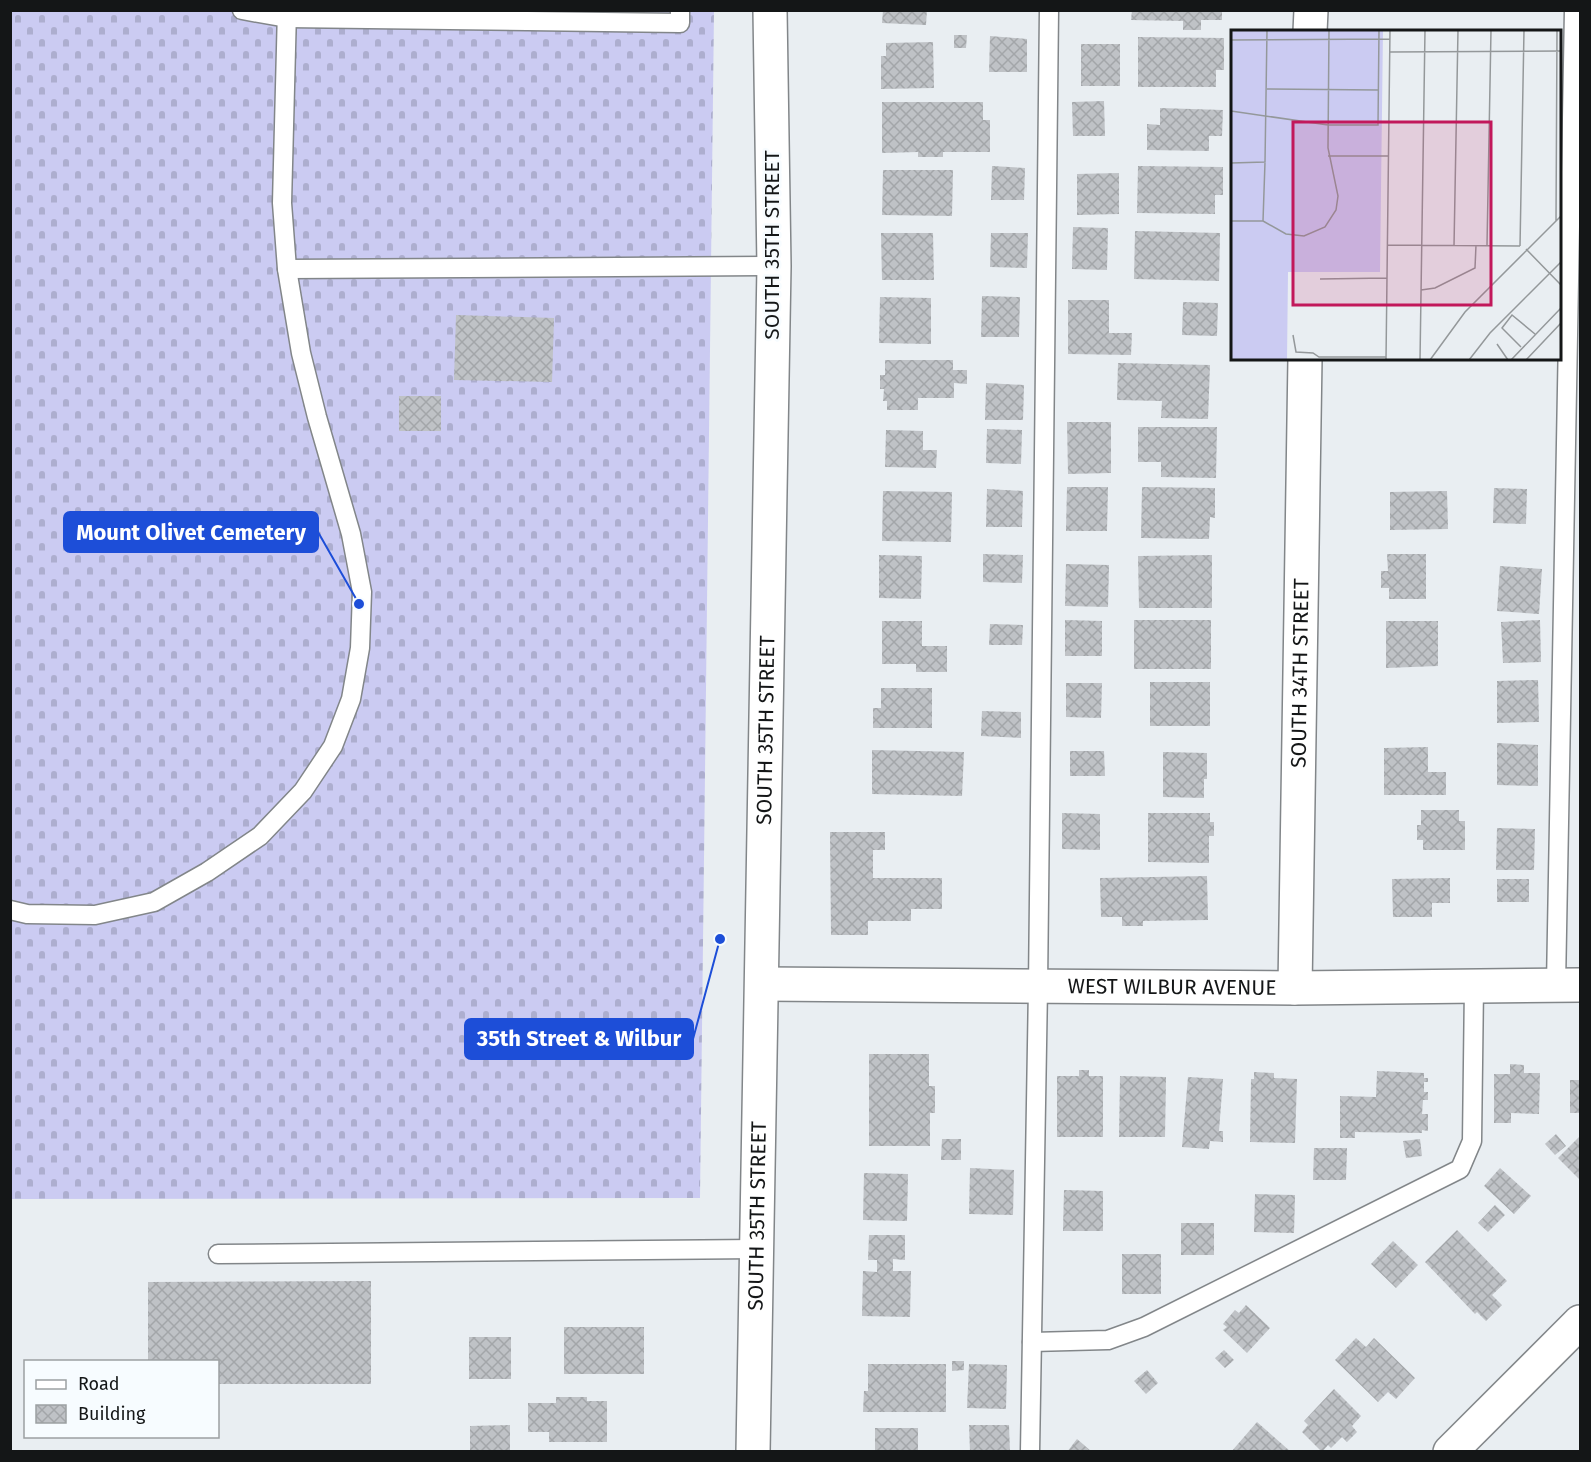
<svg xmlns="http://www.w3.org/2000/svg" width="1591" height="1462" font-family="'Fira Sans',sans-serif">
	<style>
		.cemetery { fill: url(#cemetery-stones) }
		.building { fill: url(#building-cross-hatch) }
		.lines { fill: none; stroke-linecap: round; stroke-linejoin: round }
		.lane-casing { stroke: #828689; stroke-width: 21 }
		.street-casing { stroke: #828689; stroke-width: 36 }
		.secondary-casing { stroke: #828689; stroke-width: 36 }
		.lane { stroke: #fff; stroke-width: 18 }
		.street { stroke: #fff; stroke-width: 33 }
		.secondary { stroke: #fff; stroke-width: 33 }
		.labels { text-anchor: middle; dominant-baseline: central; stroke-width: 5; stroke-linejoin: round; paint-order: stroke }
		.street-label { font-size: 21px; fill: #141617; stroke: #f7fcff }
		.inset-road { fill: none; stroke: #94989a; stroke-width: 1.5 }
		.view { fill: #c2185b; fill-opacity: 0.15; stroke: #c2185b; stroke-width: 3 }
		.inset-edge { fill: none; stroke: #141617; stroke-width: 3 }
		.leader { fill: none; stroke: #1d4ed8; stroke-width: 2 }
		.callout-dot { fill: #1d4ed8; stroke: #f7fcff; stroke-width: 2 }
		.callout { fill: #1d4ed8; stroke: #1d4ed8; stroke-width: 2 }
		.callout-label { font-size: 22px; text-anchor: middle; font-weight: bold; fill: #fff }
	</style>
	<defs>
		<pattern id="cemetery-stones" width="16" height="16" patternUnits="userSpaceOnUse" patternTransform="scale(1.5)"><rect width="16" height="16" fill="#cbcbf2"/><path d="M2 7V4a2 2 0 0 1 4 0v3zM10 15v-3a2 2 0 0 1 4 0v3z" fill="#adaecf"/></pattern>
		<pattern id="building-cross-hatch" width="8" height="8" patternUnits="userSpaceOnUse" patternTransform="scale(1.5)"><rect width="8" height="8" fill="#bfc2c6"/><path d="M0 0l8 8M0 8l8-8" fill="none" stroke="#a3a6a9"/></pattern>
	</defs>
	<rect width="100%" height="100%" fill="#e9eef2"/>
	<!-- cemetery -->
	<polygon class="cemetery" points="10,11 714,11 700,1198 11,1199"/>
	<!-- building -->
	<g class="building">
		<polygon points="883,10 927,10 926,25 882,23"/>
		<polygon points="1132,10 1222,10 1222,20 1201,20 1201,30 1183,30 1183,21 1131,20"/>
		<polygon points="954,35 967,35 966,48 954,48"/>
		<polygon points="990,36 1027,39 1027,72 989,72"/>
		<polygon points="1138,37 1224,38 1224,70 1216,70 1216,87 1138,87"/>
		<polygon points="933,42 934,88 881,89 881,56 886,56 886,43"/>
		<rect x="1081" y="44" width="39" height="42"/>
		<polygon points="1104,101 1105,136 1073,136 1072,102"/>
		<polygon points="882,102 983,102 983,120 990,120 990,152 943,152 943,157 918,157 918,152 882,153"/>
		<polygon points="1160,108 1223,110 1222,136 1209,136 1209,151 1147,150 1147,124 1160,125"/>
		<polygon points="992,166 1025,168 1024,200 991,200"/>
		<polygon points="1138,166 1223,167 1223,195 1215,195 1215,214 1137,213"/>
		<polygon points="883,170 953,170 952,216 882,215"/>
		<polygon points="1119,173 1119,214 1077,215 1077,174"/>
		<polygon points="1073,227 1108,228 1107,270 1072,269"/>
		<polygon points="1135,231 1220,233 1219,281 1134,279"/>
		<polygon points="881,233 933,233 934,280 882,280"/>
		<polygon points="991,233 1028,233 1027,268 990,267"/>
		<polygon points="982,296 1020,297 1019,337 981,337"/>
		<polygon points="880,297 931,298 931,344 879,343"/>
		<polygon points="1068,300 1109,300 1109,333 1132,333 1131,355 1068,354"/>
		<polygon points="1183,302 1218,303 1217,336 1182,335"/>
		<polygon points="456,315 554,318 552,382 454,380"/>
		<polygon points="885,360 953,360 953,370 967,370 967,384 954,383 954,398 918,398 918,410 887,410 887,401 883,401 884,389 880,389 880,375 885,375"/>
		<polygon points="1118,363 1210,365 1208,419 1161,418 1162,401 1117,400"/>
		<polygon points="986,383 1024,385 1023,420 985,420"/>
		<rect x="399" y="396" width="42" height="35"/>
		<polygon points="1067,422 1111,422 1111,473 1068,474"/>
		<polygon points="1138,427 1217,427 1216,478 1161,477 1161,462 1138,462"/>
		<polygon points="987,429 1022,430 1021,464 986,463"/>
		<polygon points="886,430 923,431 923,450 937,450 936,468 885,467"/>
		<polygon points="1067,487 1108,487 1107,531 1066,531"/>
		<polygon points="1142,487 1215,488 1215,518 1210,517 1209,539 1141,538"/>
		<polygon points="1494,488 1527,489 1526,524 1493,523"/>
		<polygon points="987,489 1023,491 1022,527 986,527"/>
		<polygon points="883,491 952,492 951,542 882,541"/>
		<polygon points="1447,491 1448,529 1390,530 1390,492"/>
		<polygon points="983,554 1023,555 1022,583 983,582"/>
		<polygon points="1387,554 1426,554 1426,599 1389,599 1389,588 1381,588 1381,571 1388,571"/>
		<polygon points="879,555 922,556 921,599 879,598"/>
		<polygon points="1212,555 1212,608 1139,608 1138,556"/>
		<polygon points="1066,564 1109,565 1108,607 1065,606"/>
		<polygon points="1500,566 1542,569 1539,614 1497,611"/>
		<polygon points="1065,620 1102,621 1102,656 1065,656"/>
		<rect x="1134" y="620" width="77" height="49"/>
		<polygon points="1540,620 1541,662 1503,663 1501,622"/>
		<polygon points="882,621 922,621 922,646 947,646 947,672 916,672 916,664 882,664"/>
		<polygon points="1386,621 1438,621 1438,666 1386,668"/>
		<polygon points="990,624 1023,625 1022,645 989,645"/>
		<polygon points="1538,680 1539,722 1497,723 1497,681"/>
		<rect x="1150" y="682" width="60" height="44"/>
		<polygon points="1066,683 1102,683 1101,718 1066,717"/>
		<polygon points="881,688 932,688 932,728 873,728 873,708 881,708"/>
		<polygon points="982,711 1021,712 1021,738 981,736"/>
		<polygon points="1497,743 1538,745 1538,786 1497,785"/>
		<polygon points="1428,747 1428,772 1446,772 1446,795 1384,795 1384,748"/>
		<polygon points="872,750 964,752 962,796 872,794"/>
		<polygon points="1070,751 1104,751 1105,776 1070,776"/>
		<polygon points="1163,752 1207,753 1207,779 1204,779 1204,798 1163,797"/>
		<polygon points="1421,810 1459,810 1459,821 1465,821 1465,850 1423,850 1423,840 1417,840 1417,825 1421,825"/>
		<polygon points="1062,813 1100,814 1100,850 1062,849"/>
		<polygon points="1148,813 1210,813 1210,822 1214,822 1214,836 1209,836 1209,863 1148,862"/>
		<polygon points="1497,828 1535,829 1534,870 1496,870"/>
		<polygon points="830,832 885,832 885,850 873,850 873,878 942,878 942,909 911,909 911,921 868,921 868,935 831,935"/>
		<polygon points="1207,876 1208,920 1143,921 1143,926 1122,926 1122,917 1101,917 1100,878"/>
		<polygon points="1450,878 1450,903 1432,903 1432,917 1393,917 1392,879"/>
		<rect x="1497" y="879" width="32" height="23"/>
		<polygon points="869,1054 929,1054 929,1086 935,1086 935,1113 930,1113 930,1146 869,1146"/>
		<polygon points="1510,1064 1524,1065 1524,1073 1540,1073 1539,1114 1511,1113 1511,1123 1494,1123 1494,1074 1510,1074"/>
		<polygon points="1079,1070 1089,1070 1089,1076 1103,1076 1103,1137 1057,1137 1057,1076 1079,1076"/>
		<polygon points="1377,1071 1424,1073 1424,1078 1428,1078 1428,1082 1424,1082 1424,1092 1428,1092 1428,1100 1423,1100 1422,1114 1428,1114 1428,1131 1422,1130 1422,1133 1355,1132 1355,1138 1340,1138 1340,1096 1376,1097"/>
		<polygon points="1254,1072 1274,1073 1274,1078 1297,1079 1295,1143 1250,1142 1251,1079 1254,1079"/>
		<polygon points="1120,1076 1166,1077 1165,1137 1119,1137"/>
		<polygon points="1188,1077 1223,1079 1219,1131 1223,1131 1223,1142 1210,1141 1209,1149 1182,1147"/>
		<rect x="1570" y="1080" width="10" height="33"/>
		<polygon points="1556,1134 1566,1146 1555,1155 1545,1144"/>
		<polygon points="1580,1136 1580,1180 1558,1158"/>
		<polygon points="942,1139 961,1139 961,1160 941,1160"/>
		<polygon points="1420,1139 1422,1156 1406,1158 1403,1141"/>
		<polygon points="1314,1148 1347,1148 1346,1180 1313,1180"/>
		<polygon points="970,1168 1014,1170 1013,1215 969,1214"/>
		<polygon points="1500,1168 1531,1196 1514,1214 1484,1186"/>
		<polygon points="864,1173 908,1174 907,1221 863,1220"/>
		<polygon points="1064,1190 1103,1191 1103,1231 1063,1231"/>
		<polygon points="1255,1194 1295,1195 1294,1233 1254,1232"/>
		<polygon points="1495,1205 1505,1215 1488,1232 1478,1223"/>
		<rect x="1181" y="1223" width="33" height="32"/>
		<polygon points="1457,1230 1507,1281 1492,1295 1502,1305 1486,1321 1477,1312 1475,1314 1425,1262"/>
		<polygon points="869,1235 905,1235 905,1260 893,1259 893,1271 911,1271 910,1317 862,1316 863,1271 877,1272 877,1260 868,1260"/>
		<polygon points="1393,1241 1418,1265 1396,1288 1371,1264"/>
		<rect x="1122" y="1254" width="39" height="40"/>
		<polygon points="371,1281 371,1384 218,1384 218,1362 148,1362 148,1282"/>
		<polygon points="1246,1305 1270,1328 1247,1353 1223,1330 1227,1327 1223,1324 1235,1310 1239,1313"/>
		<rect x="564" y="1327" width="80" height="47"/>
		<rect x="469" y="1337" width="42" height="42"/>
		<polygon points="1356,1338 1366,1347 1374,1338 1415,1378 1396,1399 1388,1392 1378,1402 1335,1360"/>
		<polygon points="1224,1350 1234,1360 1225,1368 1215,1358"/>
		<polygon points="952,1361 964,1361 964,1370 952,1371"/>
		<polygon points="868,1364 946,1364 946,1412 863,1412 864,1391 868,1391"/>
		<polygon points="969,1364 1007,1365 1006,1409 967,1408"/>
		<polygon points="1147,1370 1158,1383 1146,1394 1134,1381"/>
		<polygon points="1334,1389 1361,1416 1352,1426 1357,1432 1347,1442 1342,1437 1331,1448 1328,1445 1322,1452 1302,1432 1308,1425 1304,1421"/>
		<polygon points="556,1397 587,1397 587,1401 607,1401 607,1442 549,1442 549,1432 528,1432 528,1403 556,1403"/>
		<polygon points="1257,1422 1291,1452 1231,1452"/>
		<polygon points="510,1425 510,1452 470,1452 470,1426"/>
		<polygon points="969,1425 1009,1425 1010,1452 970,1452"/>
		<rect x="875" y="1428" width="43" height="24"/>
		<polygon points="1077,1439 1092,1452 1067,1452"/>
	</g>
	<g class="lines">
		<!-- lane casing -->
		<g class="lane-casing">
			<g id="lane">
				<polyline points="242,10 287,18 680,23 680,10"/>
				<polyline points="287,269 774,266"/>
				<polyline points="10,910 27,914 95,915 154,902 207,872 260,836 303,791 333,746 351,699 360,648 362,592 351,534 317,417 301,353 287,269 282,203 287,10"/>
				<polyline points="1556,985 1574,10"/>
				<polyline points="218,1254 757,1249"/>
				<polyline points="1032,1342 1108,1340 1144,1327 1460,1169 1472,1141 1474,986"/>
				<polyline points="1030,1452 1038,987 1049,10"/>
			</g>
		</g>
		<!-- street casing -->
		<g class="street-casing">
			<g id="street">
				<polyline points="1310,32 1311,10"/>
				<path id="s1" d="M762,984L1295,988L1580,985"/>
				<path id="s2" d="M1295,988L1305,358"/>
				<polyline points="1450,1452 1580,1322"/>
			</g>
		</g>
		<!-- secondary casing -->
		<g class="secondary-casing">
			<g id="secondary">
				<path id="s3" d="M753,1452L774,266L770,10"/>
			</g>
		</g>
		<!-- lane -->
		<use href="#lane" class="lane"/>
		<!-- street -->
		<use href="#street" class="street"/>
		<!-- secondary -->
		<use href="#secondary" class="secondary"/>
	</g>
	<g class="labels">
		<!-- street labels -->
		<g class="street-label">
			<text transform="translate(772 245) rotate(-90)">SOUTH 35TH STREET</text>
			<text stroke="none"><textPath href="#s2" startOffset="315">SOUTH 34TH STREET</textPath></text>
			<text stroke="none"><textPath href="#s3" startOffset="722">SOUTH 35TH STREET</textPath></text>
			<text stroke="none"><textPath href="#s1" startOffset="410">WEST WILBUR AVENUE</textPath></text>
			<text stroke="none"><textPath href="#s3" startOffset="236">SOUTH 35TH STREET</textPath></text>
		</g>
	</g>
	<!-- overview -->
	<g transform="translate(1231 30)">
		<rect width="330" height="330" fill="#e9eef2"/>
		<path d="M0,0H152L149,242H57L56,330H0Z" fill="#cbcbf2"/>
		<path class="inset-road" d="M0,10L159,9M159,22L330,21M36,59L147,60M0,81L97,95H147L148,0M97,126H158M0,133L34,132L36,0M0,191H32L34,132M32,191L55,204L73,206L94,197L105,180L107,166L97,118L98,0M325,191L326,0M157,215L289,216M256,215L260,0M223,216L227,0M289,216L293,0M295,219L330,255M89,249L156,248M190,260L204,258L244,238L245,215M62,305L65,322L82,323L88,327H155M266,314L277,330M290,317L271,298L281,285L304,304M155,330L159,0M189,330L194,0M199,330L234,282L330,186M238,330L259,303L330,232M280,330L330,278M295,330L330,293"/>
		<path class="view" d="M62,92H260V275H62Z"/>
		<rect width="330" height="330" class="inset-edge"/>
	</g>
	<!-- callouts -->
	<path class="leader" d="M359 604L318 532M720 939L693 1039"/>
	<g class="callout-dot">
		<circle cx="359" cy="604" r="6"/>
		<circle cx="720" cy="939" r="6"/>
	</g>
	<g class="callout">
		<rect x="64" y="512" width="254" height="40" rx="6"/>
		<rect x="465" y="1019" width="228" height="40" rx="6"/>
	</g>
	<g class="callout-label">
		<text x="191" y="540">Mount Olivet Cemetery</text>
		<text x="579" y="1046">35th Street &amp; Wilbur</text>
	</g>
	<!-- border -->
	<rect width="1591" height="1462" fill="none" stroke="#141617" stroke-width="24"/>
	<!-- legend -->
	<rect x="24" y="1360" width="195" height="78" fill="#f7fcff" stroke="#9ca0a2" stroke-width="1.5"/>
	<rect x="36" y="1380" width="30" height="9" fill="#ffffff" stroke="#9ca0a2" stroke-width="1.5"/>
	<text x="78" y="1390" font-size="18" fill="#141617">Road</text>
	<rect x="36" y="1405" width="30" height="18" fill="url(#building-cross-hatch)" stroke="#9ca0a2" stroke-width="1.5"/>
	<text x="78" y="1420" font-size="18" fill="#141617">Building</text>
</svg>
